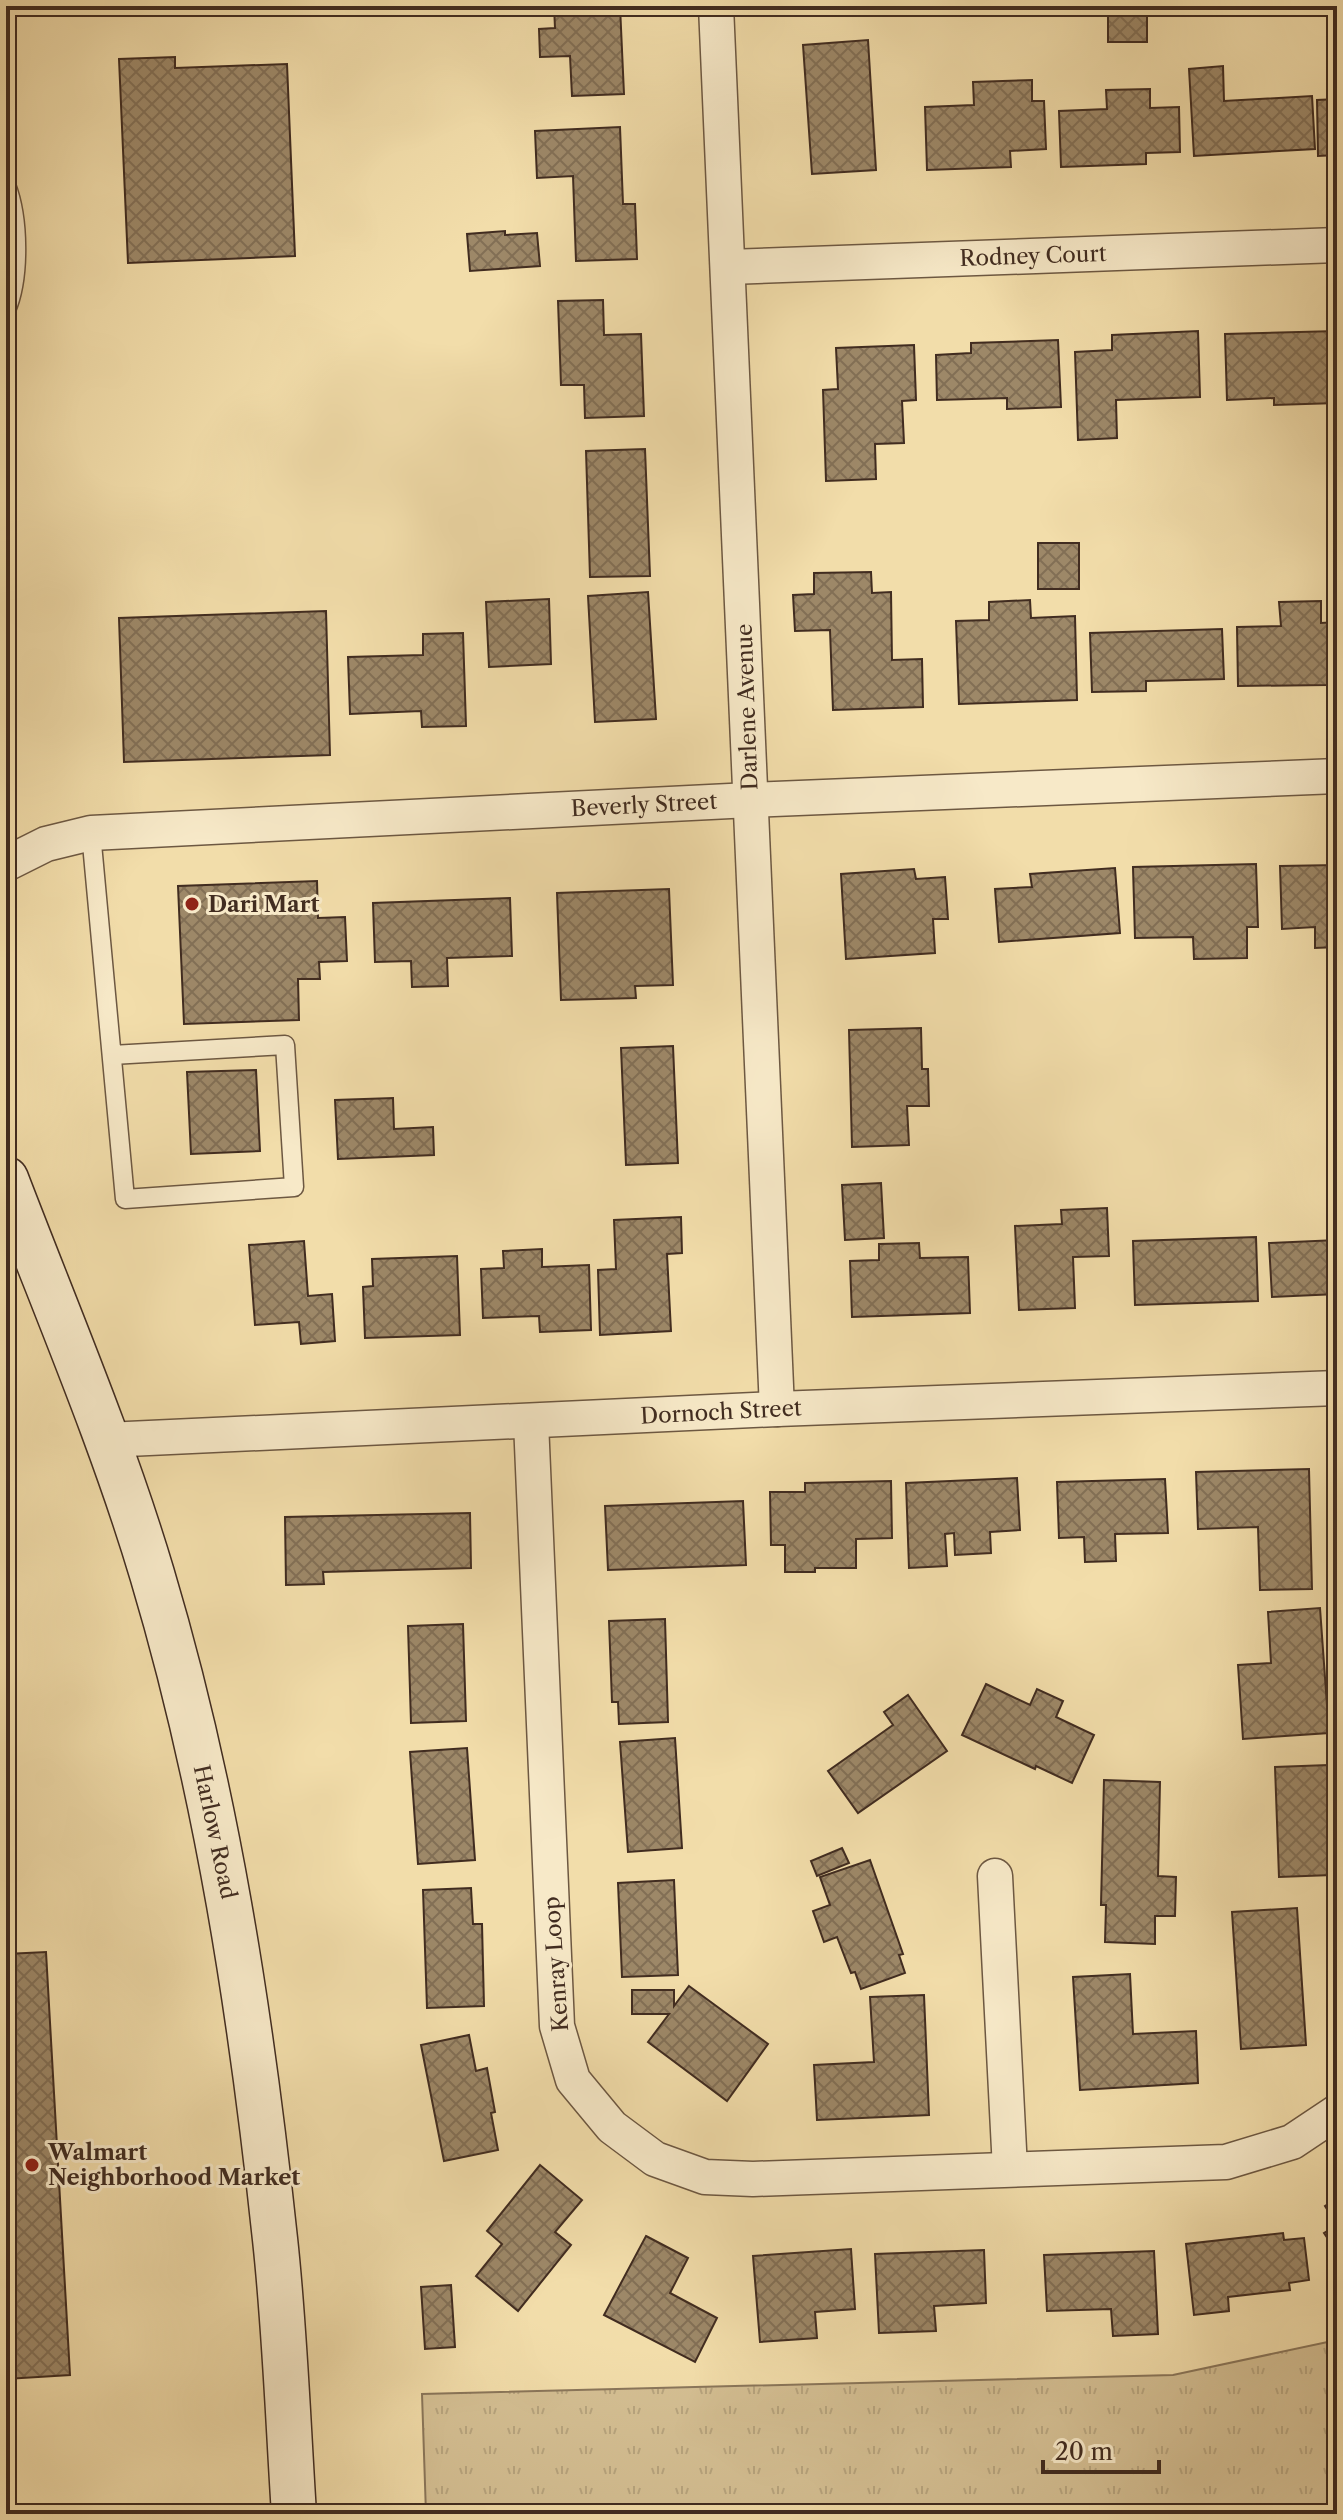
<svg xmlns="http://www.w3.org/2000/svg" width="1343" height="2520" font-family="'Libre Caslon Text',serif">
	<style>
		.grass { fill: url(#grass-tufts); stroke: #8a765a; stroke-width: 2 }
		.building { fill: url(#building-cross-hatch); stroke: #412c20; stroke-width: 2 }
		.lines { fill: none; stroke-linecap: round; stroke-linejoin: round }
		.lane-casing { stroke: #6d5842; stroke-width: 21 }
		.street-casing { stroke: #6d5842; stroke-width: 37 }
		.secondary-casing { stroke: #412c20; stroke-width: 47 }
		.lane { stroke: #f7e9c8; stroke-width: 18 }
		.street { stroke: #f7e9c8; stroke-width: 34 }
		.secondary { stroke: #f7e9c8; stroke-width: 44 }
		.poi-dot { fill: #8f2418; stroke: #f7e9c8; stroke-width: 3 }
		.labels { text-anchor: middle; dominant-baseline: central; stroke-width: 6; stroke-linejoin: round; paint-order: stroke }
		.street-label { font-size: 22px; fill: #412c20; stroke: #f7e9c8 }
		.poi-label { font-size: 22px; font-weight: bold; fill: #412c20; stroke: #f7e9c8; text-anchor: start }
	</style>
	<defs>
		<pattern id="grass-tufts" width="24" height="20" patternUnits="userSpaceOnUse" patternTransform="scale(2)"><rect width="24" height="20" fill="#d4bf93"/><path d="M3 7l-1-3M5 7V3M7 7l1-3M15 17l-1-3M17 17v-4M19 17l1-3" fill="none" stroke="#b7a47e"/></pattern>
		<pattern id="building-cross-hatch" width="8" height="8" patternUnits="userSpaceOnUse" patternTransform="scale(2)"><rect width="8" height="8" fill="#9d8868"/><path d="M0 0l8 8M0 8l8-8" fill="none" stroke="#826f55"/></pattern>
	</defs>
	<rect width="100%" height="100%" fill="#f2ddaa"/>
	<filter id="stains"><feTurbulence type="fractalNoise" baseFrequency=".0025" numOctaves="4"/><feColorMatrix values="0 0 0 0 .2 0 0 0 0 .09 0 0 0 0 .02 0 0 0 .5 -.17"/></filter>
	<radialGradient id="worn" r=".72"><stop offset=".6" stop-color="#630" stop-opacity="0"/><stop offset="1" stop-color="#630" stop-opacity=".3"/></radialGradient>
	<!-- grass -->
	<polygon class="grass" points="1337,2340 1337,2514 426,2514 422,2394 1173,2375"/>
	<!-- building -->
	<g class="building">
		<polygon points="554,6 620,6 624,94 572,96 570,56 540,57 539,29 555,28"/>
		<rect x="1108" y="6" width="39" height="36"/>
		<polygon points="868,40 876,170 812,174 803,45"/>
		<polygon points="175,57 175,68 287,64 295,256 128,263 119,59"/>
		<polygon points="1223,66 1224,101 1312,96 1315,149 1194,156 1189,69"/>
		<polygon points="1032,80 1032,101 1044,101 1046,149 1010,151 1011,167 927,170 925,107 974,105 973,82"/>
		<polygon points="1150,89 1150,108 1179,107 1180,152 1146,153 1146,164 1061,167 1059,111 1107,109 1106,90"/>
		<polygon points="1337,99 1337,155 1318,156 1317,100"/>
		<polygon points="620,127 623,204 635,204 637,259 576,261 573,176 537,178 535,131"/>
		<polygon points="505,231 505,235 537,233 540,266 470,271 467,234"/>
		<polygon points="603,300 604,335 641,334 644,416 585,418 584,385 561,385 558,301"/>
		<polygon points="1198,331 1200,397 1116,400 1117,438 1078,440 1075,352 1112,350 1112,335"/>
		<polygon points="1337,331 1337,403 1274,405 1274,398 1227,400 1225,334"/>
		<polygon points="1058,340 1061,407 1007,409 1007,398 937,400 936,355 971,353 971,343"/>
		<polygon points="914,345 916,400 902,401 904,443 875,444 876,479 826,481 823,390 838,389 836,348"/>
		<polygon points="645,449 650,576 590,577 586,451"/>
		<rect x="1038" y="543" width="41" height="46"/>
		<polygon points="871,572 872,593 891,592 892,660 922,659 923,707 833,710 830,630 795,631 793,595 814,594 814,573"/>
		<polygon points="648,592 656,719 595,722 588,596"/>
		<polygon points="549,599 551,664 489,667 486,602"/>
		<polygon points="1030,600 1031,618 1075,616 1077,700 959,704 956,621 989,620 989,602"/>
		<polygon points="1321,601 1321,623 1337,622 1337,675 1327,675 1327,685 1238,686 1237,627 1281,626 1279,602"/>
		<polygon points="326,611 330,755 124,762 119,618"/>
		<polygon points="1222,629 1224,679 1146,681 1146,691 1092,692 1090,633"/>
		<polygon points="463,633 466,726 422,727 421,711 350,714 348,657 423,655 423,634"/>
		<polygon points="1256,864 1258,927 1247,927 1247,958 1194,959 1193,937 1135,938 1133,867"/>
		<polygon points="1337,865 1337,947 1315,948 1315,927 1282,929 1280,866"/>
		<polygon points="1115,868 1120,933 999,942 995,889 1032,887 1030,874"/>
		<polygon points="914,869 916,879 945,877 948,919 933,919 935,953 846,959 841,874"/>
		<polygon points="317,881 318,918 345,917 347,961 319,962 320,979 298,979 299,1020 184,1024 178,886"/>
		<polygon points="669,889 673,985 635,986 636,998 561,1000 557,893"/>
		<polygon points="510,898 512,956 447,958 448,986 412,987 411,961 375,962 373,903"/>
		<polygon points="921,1028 922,1069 928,1069 929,1106 907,1106 909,1145 852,1147 849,1030"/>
		<polygon points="673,1046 678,1163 626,1165 621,1048"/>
		<polygon points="256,1070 260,1151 191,1154 187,1072"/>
		<polygon points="393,1098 394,1129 433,1127 434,1155 338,1159 335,1100"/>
		<polygon points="881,1183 884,1238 845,1240 842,1185"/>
		<polygon points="1107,1208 1109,1256 1073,1257 1075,1308 1019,1310 1015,1226 1062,1224 1061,1210"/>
		<polygon points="681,1217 682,1253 667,1254 671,1331 600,1335 598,1270 616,1269 614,1220"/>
		<polygon points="1256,1237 1258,1301 1135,1305 1133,1241"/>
		<polygon points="1337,1240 1337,1294 1272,1297 1269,1243"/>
		<polygon points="304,1241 308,1296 332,1294 335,1341 301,1344 299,1322 255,1325 249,1245"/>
		<polygon points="919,1243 920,1258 968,1257 970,1313 852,1317 850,1261 879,1260 879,1244"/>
		<polygon points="542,1249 542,1267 589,1265 591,1330 540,1332 539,1316 483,1318 481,1269 504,1268 503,1251"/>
		<polygon points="457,1256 460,1335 365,1338 363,1287 373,1286 372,1259"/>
		<polygon points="1309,1469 1312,1589 1260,1590 1258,1527 1198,1529 1196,1472"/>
		<polygon points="1017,1478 1020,1530 990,1532 991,1553 955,1555 954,1533 945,1534 947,1566 909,1568 906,1483"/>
		<polygon points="1165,1479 1168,1533 1115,1534 1116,1561 1085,1562 1084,1537 1059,1538 1057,1482"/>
		<polygon points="891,1481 892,1538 856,1539 856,1568 815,1568 815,1572 785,1572 785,1545 771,1545 770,1492 805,1492 805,1483"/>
		<polygon points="743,1501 746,1565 608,1570 605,1506"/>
		<polygon points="470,1513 471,1568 323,1572 324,1584 286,1585 285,1517"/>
		<polygon points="1320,1608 1329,1733 1243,1739 1238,1665 1271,1663 1268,1612"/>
		<polygon points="665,1619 668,1722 619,1724 618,1702 612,1702 609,1621"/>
		<polygon points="463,1624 466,1721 411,1723 408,1626"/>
		<polygon points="986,1684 1030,1705 1037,1689 1063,1701 1056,1717 1094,1735 1072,1783 1036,1766 1035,1769 962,1735"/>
		<polygon points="908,1695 947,1751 858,1813 828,1771 893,1725 884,1712"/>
		<polygon points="675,1738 682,1848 628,1852 620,1742"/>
		<polygon points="467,1748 475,1860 418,1864 410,1752"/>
		<polygon points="1328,1765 1332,1875 1279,1877 1275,1767"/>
		<polygon points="1104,1780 1160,1782 1158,1876 1176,1877 1175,1916 1155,1916 1155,1944 1105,1942 1106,1905 1101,1905"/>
		<polygon points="842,1848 849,1863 817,1876 811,1861"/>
		<polygon points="870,1860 903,1954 899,1955 905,1973 861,1989 855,1972 851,1973 837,1937 824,1942 813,1911 830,1905 820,1877"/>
		<polygon points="674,1880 678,1975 622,1977 618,1883"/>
		<polygon points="471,1888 473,1924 482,1924 484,2006 427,2008 423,1890"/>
		<polygon points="1297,1908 1306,2045 1241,2049 1232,1912"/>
		<polygon points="46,1952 70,2375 6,2379 6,1954"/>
		<polygon points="1130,1974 1133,2034 1196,2031 1198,2083 1080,2090 1073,1977"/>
		<polygon points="689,1986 768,2044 727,2101 648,2042 669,2014 632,2014 632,1990 674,1990 674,2006"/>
		<polygon points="924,1995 929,2115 817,2120 814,2065 874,2062 870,1997"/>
		<polygon points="469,2035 476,2071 487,2068 495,2112 491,2113 498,2150 444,2161 421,2045"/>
		<polygon points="540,2165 582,2200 555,2232 571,2245 518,2311 476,2276 502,2244 487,2231"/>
		<polygon points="1337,2198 1337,2225 1325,2206"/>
		<polygon points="1337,2225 1337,2252 1324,2233"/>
		<polygon points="1283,2233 1284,2240 1304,2238 1309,2280 1289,2283 1290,2290 1228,2297 1229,2311 1194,2315 1186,2244"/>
		<polygon points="646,2236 688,2258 670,2293 717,2318 695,2362 604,2315"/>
		<polygon points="851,2249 855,2309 815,2312 817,2338 760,2342 753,2256"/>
		<polygon points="984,2250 986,2303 934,2306 936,2331 879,2333 875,2254"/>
		<polygon points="1154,2251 1158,2334 1113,2336 1111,2309 1047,2311 1044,2255"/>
		<polygon points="451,2285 455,2347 425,2349 421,2287"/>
	</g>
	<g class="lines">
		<!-- lane casing -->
		<g class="lane-casing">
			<g id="lane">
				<path d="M6,185C19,218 20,278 6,310"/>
				<polyline points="91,833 125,1199 294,1187 285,1045 112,1055"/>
			</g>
		</g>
		<!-- street casing -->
		<g class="street-casing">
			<g id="street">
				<polyline points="716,6 777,1409"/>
				<polyline points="729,267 1337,245"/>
				<polyline points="6,864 46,844 91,833 750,800 1337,776"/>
				<polyline points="531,1422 557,2026 573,2080 612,2127 655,2159 705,2177 753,2179 1226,2162 1292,2142 1337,2112"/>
				<polyline points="106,1440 777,1409 1337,1388"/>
				<polyline points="995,1876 1010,2169"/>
			</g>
		</g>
		<!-- secondary casing -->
		<g class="secondary-casing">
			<path id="secondary" d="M6,1179C56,1310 112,1440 152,1574C217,1791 251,2014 275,2239C285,2330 288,2422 294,2514"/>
		</g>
		<!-- lane -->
		<use href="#lane" class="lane"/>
		<!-- street -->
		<use href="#street" class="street"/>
		<!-- secondary -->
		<use href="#secondary" class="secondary"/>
	</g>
	<!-- markers -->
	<g class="poi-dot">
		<circle cx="192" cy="904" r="8"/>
		<circle cx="32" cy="2165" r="8"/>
	</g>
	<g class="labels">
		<!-- street labels -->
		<g class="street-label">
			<text transform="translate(1033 256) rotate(-2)">Rodney Court</text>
			<text transform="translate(747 707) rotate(-92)">Darlene Avenue</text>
			<text transform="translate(644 805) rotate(-3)">Beverly Street</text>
			<text transform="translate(721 1412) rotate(-3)">Dornoch Street</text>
			<text transform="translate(215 1832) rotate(78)">Harlow Road</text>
			<text transform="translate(556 1964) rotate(-94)">Kenray Loop</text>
		</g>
		<!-- poi labels -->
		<g class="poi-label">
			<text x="208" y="904">Dari Mart</text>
			<text x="48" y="2152">Walmart<tspan x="48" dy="25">Neighborhood Market</tspan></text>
		</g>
	</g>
	<!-- margin -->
	<rect width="1343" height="2520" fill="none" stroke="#f2ddaa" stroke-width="32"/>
	<rect x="8" y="8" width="1327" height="2504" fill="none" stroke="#412c20" stroke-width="4"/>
	<rect x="16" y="16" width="1311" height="2488" fill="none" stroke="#412c20" stroke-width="2"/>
	<!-- scale -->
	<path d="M1043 2460v12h116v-12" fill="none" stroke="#412c20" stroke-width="4"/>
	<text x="1055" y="2460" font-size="24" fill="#412c20" stroke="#f7e9c8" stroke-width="6" paint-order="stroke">20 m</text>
	<rect width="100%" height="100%" filter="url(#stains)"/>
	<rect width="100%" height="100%" fill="url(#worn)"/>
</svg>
